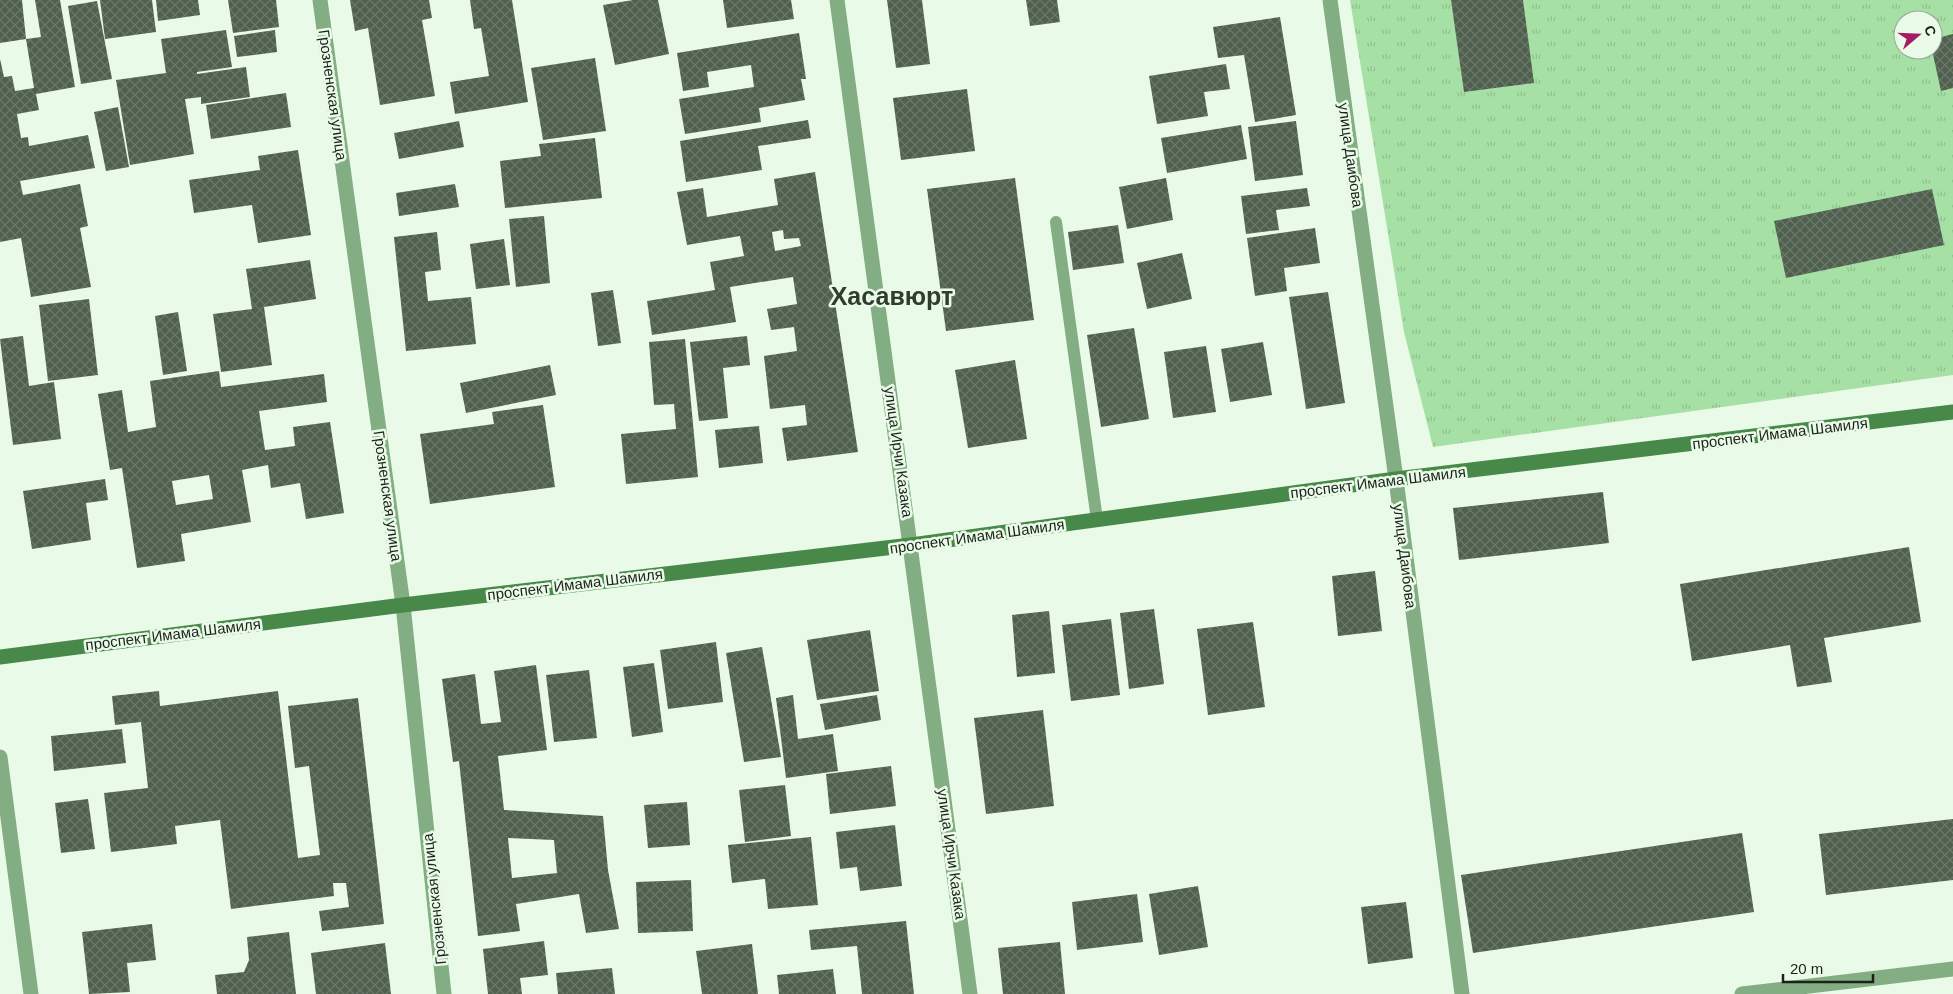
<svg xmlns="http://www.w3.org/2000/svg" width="1953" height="994" font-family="Arial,sans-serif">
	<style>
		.park { fill: url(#park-tufts); fill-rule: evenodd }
		.building { fill: url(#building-cross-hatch); fill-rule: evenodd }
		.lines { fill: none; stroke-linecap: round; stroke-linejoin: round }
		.lane { stroke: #83ad82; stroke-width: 12 }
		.street { stroke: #83ad82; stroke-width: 15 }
		.secondary { stroke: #488849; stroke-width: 15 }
		.labels { text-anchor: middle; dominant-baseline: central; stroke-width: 5; stroke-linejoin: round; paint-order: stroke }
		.street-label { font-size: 15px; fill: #1c221b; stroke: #e9fbe8 }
		.town-label { font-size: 25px; font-weight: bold; fill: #2e3d2d; stroke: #e9fbe8 }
	</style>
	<defs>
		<pattern id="park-tufts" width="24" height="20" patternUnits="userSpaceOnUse" patternTransform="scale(1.25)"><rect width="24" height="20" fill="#a7e0a5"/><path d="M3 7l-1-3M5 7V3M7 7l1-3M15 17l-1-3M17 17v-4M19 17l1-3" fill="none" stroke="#8fc08d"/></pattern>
		<pattern id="building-cross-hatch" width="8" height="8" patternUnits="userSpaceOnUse" patternTransform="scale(1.25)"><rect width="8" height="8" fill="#50604f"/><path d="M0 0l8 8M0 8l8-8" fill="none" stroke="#6b776a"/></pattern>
	</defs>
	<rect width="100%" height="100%" fill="#e9fbe8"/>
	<!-- park -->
	<path class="park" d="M1350,0H1953V375L1433,447L1404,332ZM1903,20H1933V50H1903Z"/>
	<!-- building -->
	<g class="building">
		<polygon points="0,0 22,0 26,39 0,43"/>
		<polygon points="35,0 60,0 75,87 36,94 39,110 17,114 21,138 28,137 29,146 88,135 95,168 20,181 23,195 80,184 88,226 80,228 91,287 31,297 21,238 0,242 0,59 4,77 12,76 15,91 34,88 26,39 41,37"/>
		<polygon points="100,0 152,0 156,32 105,39"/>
		<polygon points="156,0 198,0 200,15 158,21"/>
		<polygon points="228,0 276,0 279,27 233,33"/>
		<polygon points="350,0 429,0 432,18 422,20 435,96 380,105 368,28 355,31"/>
		<polygon points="470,0 512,0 528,102 455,114 450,82 489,76 481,28 474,29"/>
		<polygon points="633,0 658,0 669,54 615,65 603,5"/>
		<polygon points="723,0 791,0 794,19 727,28"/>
		<polygon points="887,0 922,0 930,64 896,68"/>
		<polygon points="1026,0 1057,0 1060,22 1030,26"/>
		<polygon points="1451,0 1523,0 1534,83 1464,92"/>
		<polygon points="97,1 112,79 81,84 68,6"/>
		<polygon points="1280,17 1296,115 1255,122 1244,55 1218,58 1213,27"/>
		<polygon points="226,30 232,67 197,72 197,74 246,67 250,97 201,104 201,97 185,99 194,154 130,165 116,80 166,73 161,39"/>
		<polygon points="275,30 277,52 237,57 234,36"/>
		<polygon points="799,33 806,79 801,79 805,100 759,108 761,122 685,134 679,99 754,87 751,65 707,72 709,87 683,91 677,53"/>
		<polygon points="1953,34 1953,88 1941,91 1932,50 1933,39"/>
		<polygon points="595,58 606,131 543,140 531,68"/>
		<polygon points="1226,64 1230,89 1204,92 1208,116 1157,124 1149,76"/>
		<polygon points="967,89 975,151 901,160 893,98"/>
		<polygon points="286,93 291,127 211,139 206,105"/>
		<polygon points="118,107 129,167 106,171 94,112"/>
		<polygon points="808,120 811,138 758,146 762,170 686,182 680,141"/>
		<polygon points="459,121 464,147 399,159 394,133"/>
		<polygon points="1296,121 1303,175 1255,181 1248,127"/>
		<polygon points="1241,125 1247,159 1167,173 1161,138"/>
		<polygon points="595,138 602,198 505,208 500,161 541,156 539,144"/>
		<polygon points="298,150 311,235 258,243 252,205 194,213 189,180 260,170 258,156"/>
		<path d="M815,172L858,452L787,461L782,428L807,425L805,405L770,409L764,356L797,351L794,327L771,330L767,309L797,304L793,277L730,287L736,322L652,335L647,301L715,290L710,262L744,256L740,236L687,245L677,192L703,188L707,217L778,205L774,179ZM783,230L784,239L799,238L801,246L775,251L772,232Z"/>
		<polygon points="1015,178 1034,320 946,331 927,189"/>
		<polygon points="1166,178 1173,220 1127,229 1119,187"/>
		<polygon points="455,184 459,207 399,216 396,193"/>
		<polygon points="1307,188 1310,206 1276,210 1279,230 1246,234 1241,196"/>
		<polygon points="1932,189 1944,245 1786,278 1774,221"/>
		<polygon points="544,216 550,283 516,287 509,219"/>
		<polygon points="1118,225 1124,263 1073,270 1068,232"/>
		<polygon points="1315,228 1320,263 1284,268 1287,291 1255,296 1247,238"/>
		<polygon points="437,232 441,270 425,272 428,301 471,297 476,344 406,351 394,237"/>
		<polygon points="504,239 510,285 476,289 470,244"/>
		<polygon points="1182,253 1192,299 1147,309 1137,263"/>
		<polygon points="310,260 316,299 264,307 272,365 221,372 213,314 252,309 246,269"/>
		<polygon points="613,290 621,343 598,346 591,293"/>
		<polygon points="1328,292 1345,403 1306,409 1289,297"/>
		<polygon points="89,299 98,375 48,381 39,305"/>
		<polygon points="178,312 187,371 163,375 155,316"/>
		<polygon points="1134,328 1149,419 1101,427 1087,335"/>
		<polygon points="23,336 29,386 54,382 61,439 13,445 0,339"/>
		<polygon points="747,336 750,365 723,368 728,418 699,421 690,342"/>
		<polygon points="685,339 698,477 626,484 621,434 676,429 674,404 654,405 649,342"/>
		<polygon points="1263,342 1272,395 1230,402 1221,349"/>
		<polygon points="1206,346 1216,412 1173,418 1164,352"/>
		<polygon points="1015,360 1027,439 968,448 955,370"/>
		<polygon points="550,365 556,395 466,413 460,383"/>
		<path d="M219,371L221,387L324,374L327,402L259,411L265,450L295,446L293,427L330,422L344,513L306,519L300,483L271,488L268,465L242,470L251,522L181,534L185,561L137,568L122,468L110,470L98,394L122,390L128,432L156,427L150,381ZM209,475L213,499L176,505L172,481Z"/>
		<polygon points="543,405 555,487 430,504 420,434 494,424 492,412"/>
		<polygon points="759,426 763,463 719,468 715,430"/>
		<polygon points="105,479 108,500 86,503 91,540 32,549 23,491"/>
		<polygon points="1603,492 1609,543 1459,560 1453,508"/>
		<polygon points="1909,547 1921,622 1824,638 1832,682 1797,687 1790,645 1692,661 1680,584"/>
		<polygon points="1375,571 1382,631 1338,636 1332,576"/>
		<polygon points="1154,609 1164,684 1129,689 1120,613"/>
		<polygon points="1049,611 1055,673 1017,677 1012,615"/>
		<polygon points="1111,619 1120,695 1071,701 1062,625"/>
		<polygon points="1253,622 1265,707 1208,715 1197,629"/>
		<polygon points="870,630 879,691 817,700 807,640"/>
		<polygon points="716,642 723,702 668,709 660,650"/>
		<polygon points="762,647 781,757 744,762 726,653"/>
		<polygon points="654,663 663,732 632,737 623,667"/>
		<path d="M536,665L547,750L498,756L504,810L603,816L608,870L619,929L586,933L579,894L516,904L520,931L478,936L459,761L453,762L442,679L475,674L481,724L501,722L494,671ZM508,838L554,840L557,873L512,878Z"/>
		<polygon points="589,670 597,738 554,742 546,675"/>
		<polygon points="159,691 160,706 278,691 298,858 320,855 309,766 295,768 288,706 358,698 384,924 322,931 319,911 349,907 346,883 333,883 334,896 231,909 220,820 175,826 177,844 111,852 104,793 148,788 141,722 115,725 112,696"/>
		<polygon points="793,695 798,739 833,734 838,771 786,778 776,698"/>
		<polygon points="877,695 881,720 825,730 820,704"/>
		<polygon points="1043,710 1054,806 986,814 974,718"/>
		<polygon points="122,729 126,763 54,771 51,736"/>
		<polygon points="891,766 896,806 830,814 826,774"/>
		<polygon points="785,785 791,836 745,842 739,790"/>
		<polygon points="88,799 95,849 61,853 55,803"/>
		<polygon points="687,802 690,845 648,848 644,805"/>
		<polygon points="1953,819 1953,880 1826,895 1819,834"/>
		<polygon points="895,825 902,886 860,891 857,867 840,869 836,832"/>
		<polygon points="1742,833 1754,912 1473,953 1461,875"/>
		<polygon points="811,837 818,905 768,909 765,879 732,883 728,845"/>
		<polygon points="691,880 693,931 638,933 636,882"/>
		<polygon points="1198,886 1208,947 1159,955 1149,894"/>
		<polygon points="1137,894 1143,942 1077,950 1072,902"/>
		<polygon points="1406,902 1413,958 1368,964 1361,907"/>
		<polygon points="906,921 914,994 862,994 857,946 811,950 809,930"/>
		<polygon points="152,924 156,960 127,963 130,992 89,994 82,932"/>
		<polygon points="289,932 296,994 217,994 215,975 244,972 249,960 247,937"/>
		<polygon points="544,941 548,975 520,978 522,994 488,994 483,949"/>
		<polygon points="1060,942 1065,994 1003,994 998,948"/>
		<polygon points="385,943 391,994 316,994 311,953"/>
		<polygon points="752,944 758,994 702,994 696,951"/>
		<polygon points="612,968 615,994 558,994 556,973"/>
		<polygon points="833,969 836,994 779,994 777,975"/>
	</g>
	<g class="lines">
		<!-- lane -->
		<polyline class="lane" points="1056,222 1097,520"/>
		<!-- street -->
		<g class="street">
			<polyline points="320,0 403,605 444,994"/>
			<polyline points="837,0 970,994"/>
			<polyline points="1330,0 1396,479 1462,994"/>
			<polyline points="0,757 31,994"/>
			<polyline points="1742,994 1953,969"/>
		</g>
		<!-- secondary -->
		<polyline class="secondary" points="0,657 403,605 911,545 1396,479 1953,412"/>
	</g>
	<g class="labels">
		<!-- street labels -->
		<g class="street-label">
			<text transform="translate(333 95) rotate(82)">Грозненская улица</text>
			<text transform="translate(1351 155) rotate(82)">улица Даибова</text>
			<text transform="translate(1780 433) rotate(-7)">проспект Имама Шамиля</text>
			<text transform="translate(899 452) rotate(82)">улица Ирчи Казака</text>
			<text transform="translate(1378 482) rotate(-7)">проспект Имама Шамиля</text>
			<text transform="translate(388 496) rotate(82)">Грозненская улица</text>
			<text transform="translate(977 536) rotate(-8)">проспект Имама Шамиля</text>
			<text transform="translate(1405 556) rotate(83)">улица Даибова</text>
			<text transform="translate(575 584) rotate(-7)">проспект Имама Шамиля</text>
			<text transform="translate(173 634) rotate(-7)">проспект Имама Шамиля</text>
			<text transform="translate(952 854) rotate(82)">улица Ирчи Казака</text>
			<text transform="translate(434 899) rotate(-96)">Грозненская улица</text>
		</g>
		<!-- town labels -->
		<g class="town-label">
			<text x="892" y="296">Хасавюрт</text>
		</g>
	</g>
	<!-- north arrow -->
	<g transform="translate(1918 35) rotate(71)"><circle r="24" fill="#e9fbe8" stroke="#97a496"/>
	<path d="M0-4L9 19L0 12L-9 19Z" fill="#a51c65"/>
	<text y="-8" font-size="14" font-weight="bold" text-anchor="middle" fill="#1c221b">С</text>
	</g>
	<!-- scale -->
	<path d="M1783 974v8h90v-8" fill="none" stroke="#1c221b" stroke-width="2.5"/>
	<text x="1790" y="974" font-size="15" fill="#1c221b" stroke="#e9fbe8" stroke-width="4" paint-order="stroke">20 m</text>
</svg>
